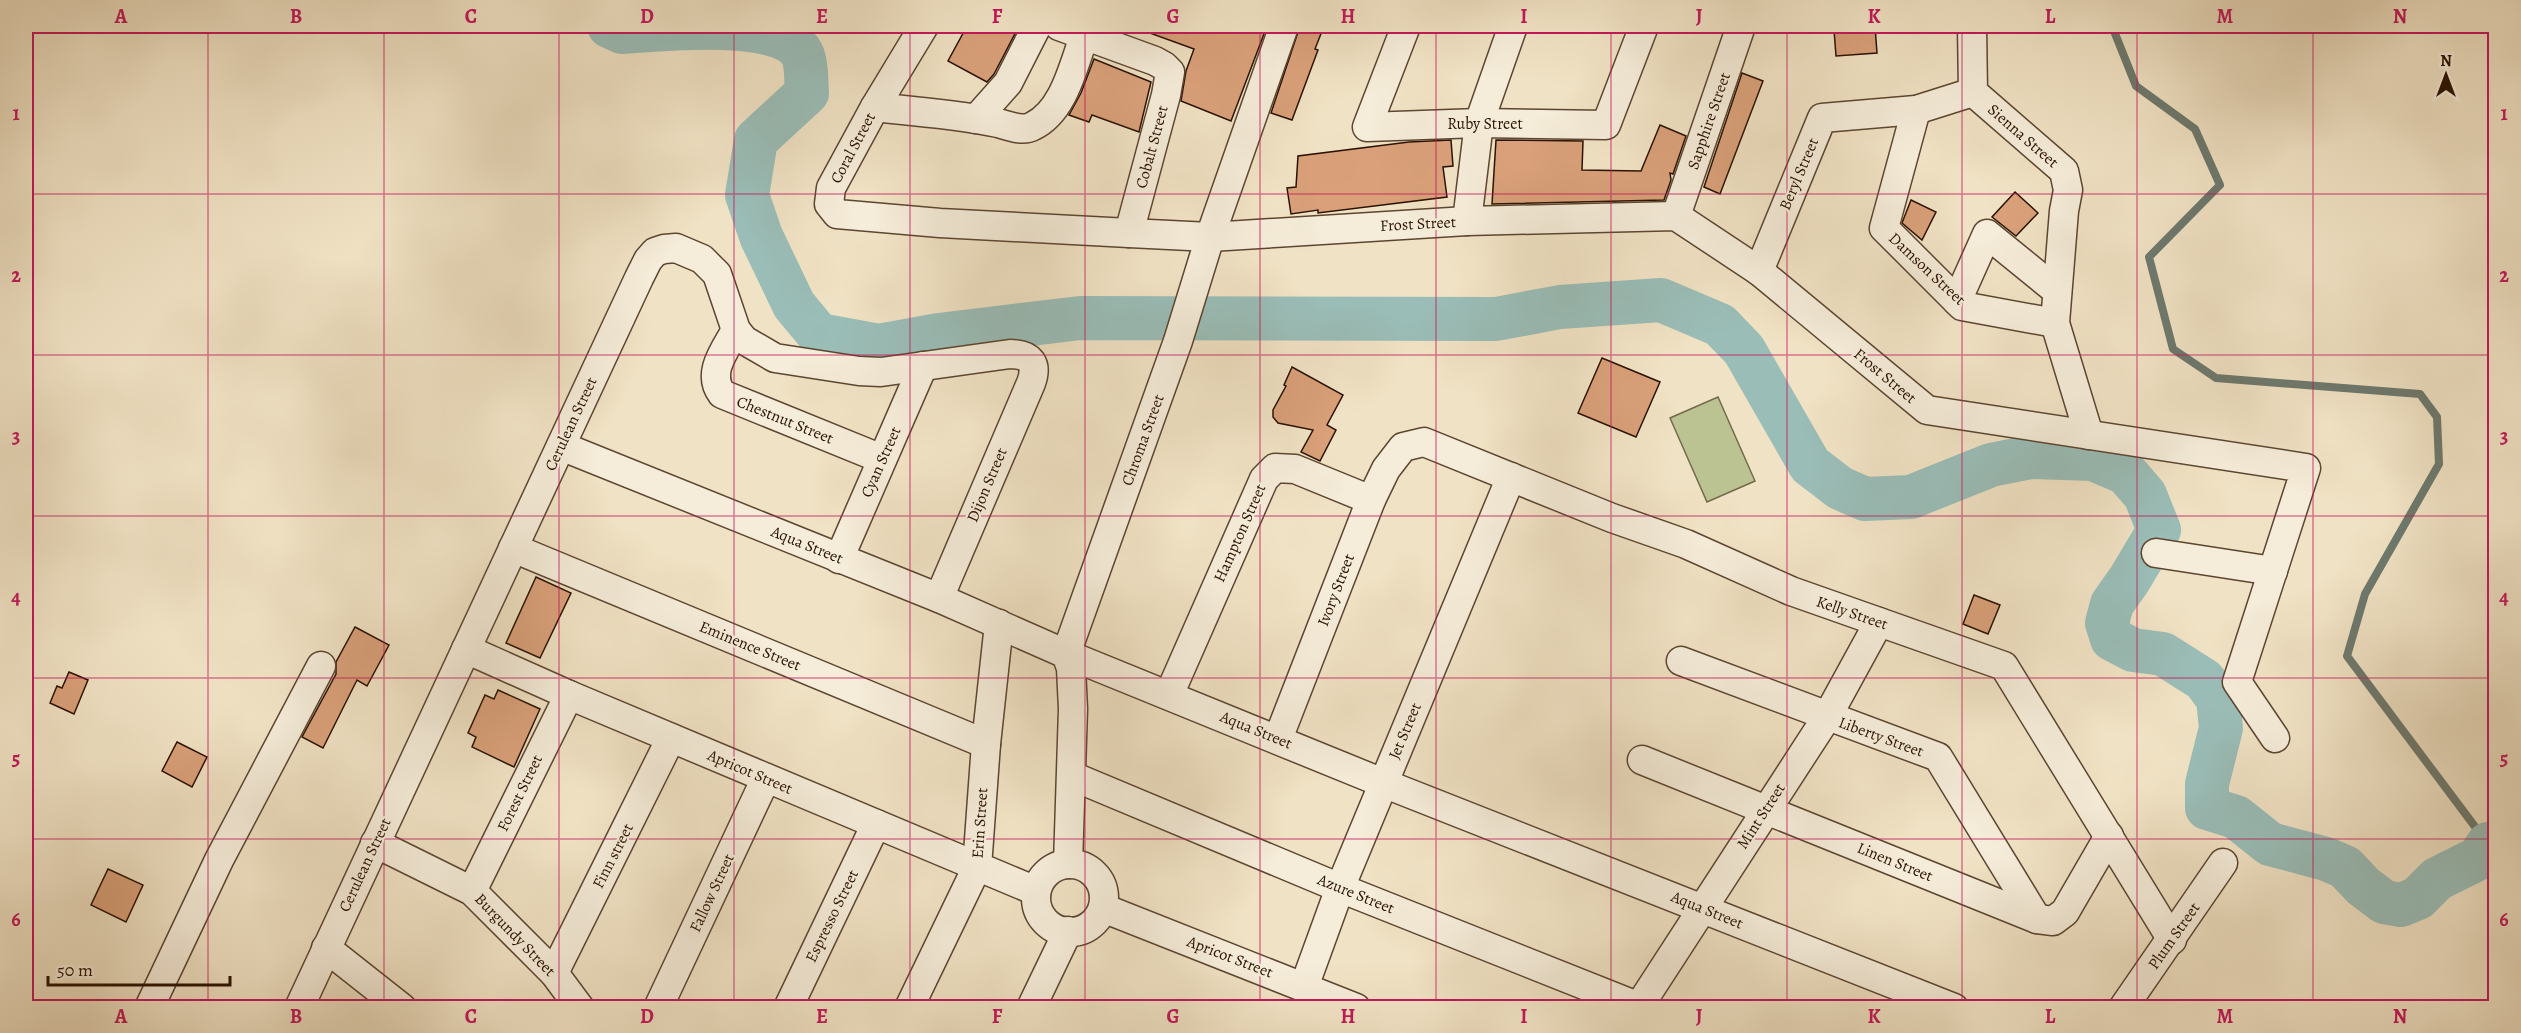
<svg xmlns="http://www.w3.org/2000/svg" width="2521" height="1033" font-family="Alegreya,serif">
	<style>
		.green { fill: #bcc392; stroke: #736a49; stroke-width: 1.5 }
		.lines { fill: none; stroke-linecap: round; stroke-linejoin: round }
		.stream { stroke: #6d796e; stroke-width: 8 }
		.river { stroke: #9abdb7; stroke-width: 44 }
		.building { fill: #d9a079; stroke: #2a1200; stroke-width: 1.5 }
		.minor-casing { stroke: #5c4631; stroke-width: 31 }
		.minor { stroke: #f5ecd9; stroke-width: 28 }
		.grid { fill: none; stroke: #c2185b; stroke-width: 1.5; stroke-opacity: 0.55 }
		.labels { text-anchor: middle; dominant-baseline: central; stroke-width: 4.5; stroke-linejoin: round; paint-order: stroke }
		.street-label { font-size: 16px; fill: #2a1200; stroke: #f5ecd9 }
		.neatline { fill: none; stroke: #c2185b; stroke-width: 2 }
		.grid-label { font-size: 20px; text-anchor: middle; font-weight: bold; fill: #c2185b }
	</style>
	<rect width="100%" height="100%" fill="#f0e2c4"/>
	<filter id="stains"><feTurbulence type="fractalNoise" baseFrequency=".00333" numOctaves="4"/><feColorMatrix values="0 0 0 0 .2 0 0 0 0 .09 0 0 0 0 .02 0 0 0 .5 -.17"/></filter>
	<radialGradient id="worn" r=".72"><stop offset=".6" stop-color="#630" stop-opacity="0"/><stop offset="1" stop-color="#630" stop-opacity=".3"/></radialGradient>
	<!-- green -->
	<polygon class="green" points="1718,397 1755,481 1707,502 1670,418"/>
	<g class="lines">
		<!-- stream -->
		<polyline class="stream" points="2112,26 2136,86 2195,129 2220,185 2149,257 2173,349 2216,378 2420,394 2437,417 2439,464 2365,594 2347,656 2488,844"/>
		<!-- river -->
		<path class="river" d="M609,26L622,32C659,30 787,15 803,56C807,66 806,82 807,93L756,140L747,195L761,236L794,305L819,335L879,346L939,335L1080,318L1496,319L1560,307L1661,300L1720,325L1744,350L1810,465L1840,488L1865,499L1911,497L1991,465L2030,457L2093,459L2126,473L2145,495L2159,530L2129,580L2112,604L2107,623L2112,639L2133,650L2163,654L2204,680L2218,699L2221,728L2207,784V808L2236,817L2270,844L2326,859L2345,867L2363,886L2384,902L2401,905L2418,898L2437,879L2479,858L2488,844"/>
	</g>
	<!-- building -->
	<g class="building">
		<polygon points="967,26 1019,26 994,74 987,82 948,61"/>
		<polygon points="1136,26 1267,26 1231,121 1181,101 1186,71 1194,49 1136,28"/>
		<polygon points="1300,26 1324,26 1315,49 1318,50 1292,120 1271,113"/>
		<polygon points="1875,26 1877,53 1836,56 1834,30"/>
		<polygon points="1094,59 1151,82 1139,132 1092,115 1089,122 1069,115 1081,93"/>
		<polygon points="1742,73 1763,81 1720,194 1704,187"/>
		<polygon points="1660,125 1686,136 1673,174 1670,173 1671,180 1664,200 1492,204 1496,140 1583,141 1582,170 1641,171"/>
		<polygon points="1451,140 1453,166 1443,167 1447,197 1318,213 1318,210 1291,214 1287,188 1296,187 1298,156 1409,142"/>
		<polygon points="2015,192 2038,213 2016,236 1992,217"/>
		<polygon points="1911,200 1936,212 1922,240 1902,223"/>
		<polygon points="1602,358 1660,382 1636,437 1578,413"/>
		<polygon points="1292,367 1343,395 1327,425 1336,430 1320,461 1301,452 1313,430 1278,423 1273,417 1273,410 1286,386 1284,385"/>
		<polygon points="536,577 571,593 540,658 506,643"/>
		<polygon points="1974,595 2000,605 1988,634 1963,624"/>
		<polygon points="355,627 389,645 367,686 357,680 323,748 302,737 336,674 336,662"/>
		<polygon points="69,672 88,680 74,714 50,703 57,686 62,688"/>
		<polygon points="498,690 540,709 514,767 472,747 476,737 468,733 485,695 494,699"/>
		<polygon points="177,742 207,757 192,787 162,771"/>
		<polygon points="108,869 143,885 126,922 91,905"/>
	</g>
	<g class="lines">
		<!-- minor casing -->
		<g class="minor-casing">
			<g id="minor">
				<polyline points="924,26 875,107 831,188 829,204 837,214 940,223 1129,233"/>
				<polyline points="1059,26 1155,61 1164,66 1170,72 1166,95 1129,233 1210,237 1467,221 1676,216 1759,271 1927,410 2306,468 2237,682 2275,738"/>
				<polyline points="1406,26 1367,127 1479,123 1606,125 1644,26"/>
				<polyline points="1972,26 1973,92 2064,171 2068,190 2064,211 2055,323 2089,435"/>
				<path d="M875,107C916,112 958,114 998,123C1009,126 1023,132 1033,126C1064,111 1073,66 1084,37"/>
				<polyline points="1916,110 1884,228 1962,306 2055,323"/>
				<polyline points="976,119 1008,83 1037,26"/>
				<polyline points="1676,216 1741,26"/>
				<polyline points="1467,221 1479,123 1513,26"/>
				<polyline points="1759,271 1822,118 1916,110 1973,92"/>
				<polyline points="1957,301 1987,234 2057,291"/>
				<path d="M736,330C725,350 706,373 722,394L882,459"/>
				<polyline points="561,446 939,598 1066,654 1383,783 1954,1008"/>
				<polyline points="513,548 986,744"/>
				<polyline points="2156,553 2273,571"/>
				<polyline points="839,559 923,366"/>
				<polyline points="466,649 569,695 1036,891"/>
				<polyline points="1681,661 1938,757 2037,919"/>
				<polyline points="1169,695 1264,479 1275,468 1295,469 1371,500"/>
				<polyline points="1278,739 1371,500 1386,469 1403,447 1424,442 1612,518 1686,544 1791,591 2004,666 2172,940"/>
				<polyline points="1642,760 2037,919 2053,921 2065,912 2109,836"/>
				<polyline points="1072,776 1340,888 1642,1008"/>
				<polyline points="375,843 472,891 554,973 580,1008"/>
				<polyline points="1068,864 1073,709 1071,668 1066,654 1178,341 1210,237 1284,26"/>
				<circle cx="1070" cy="898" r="34"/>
				<polyline points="472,891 569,695"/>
				<polyline points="1103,908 1356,1008"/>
				<polyline points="326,948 402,1008"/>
				<polyline points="554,973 671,738"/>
				<polyline points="1304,987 1340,888 1511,477"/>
				<polyline points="149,1008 219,860 321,666"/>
				<path d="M299,1008L639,278L648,260L655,252L664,249L676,248L702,259L717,274L736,330L744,340L775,358L859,371L881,372L1010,354C1031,354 1038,364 1031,383L939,598"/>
				<polyline points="658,1008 766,778"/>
				<polyline points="788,1008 876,824"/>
				<polyline points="909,1008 977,867 986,744 999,624"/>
				<polyline points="1031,1008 1068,931"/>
				<polyline points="1638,1008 1827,717 1879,622"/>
				<polyline points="2123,1008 2223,863"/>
			</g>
		</g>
		<!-- minor -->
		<use href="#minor" class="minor"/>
	</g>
	<!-- grid -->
	<path class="grid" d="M208,26V1008M384,26V1008M559,26V1008M734,26V1008M910,26V1008M1085,26V1008M1260,26V1008M1436,26V1008M1611,26V1008M1787,26V1008M1962,26V1008M2137,26V1008M2313,26V1008M26,194H2496M26,355H2496M26,516H2496M26,678H2496M26,839H2496"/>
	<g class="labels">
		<!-- street labels -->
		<g class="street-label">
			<text transform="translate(1709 121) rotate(-71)">Sapphire Street</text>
			<text x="1485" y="124">Ruby Street</text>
			<text transform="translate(2023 136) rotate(41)">Sienna Street</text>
			<text transform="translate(1152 147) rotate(-75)">Cobalt Street</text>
			<text transform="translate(853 148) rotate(-62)">Coral Street</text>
			<text transform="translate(1799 174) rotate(-67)">Beryl Street</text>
			<text transform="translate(1418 224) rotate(-3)">Frost Street</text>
			<text transform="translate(1927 269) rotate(43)">Damson Street</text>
			<text transform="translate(1885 376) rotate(40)">Frost Street</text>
			<text transform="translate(785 420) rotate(22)">Chestnut Street</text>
			<text transform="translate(571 424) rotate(-65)">Cerulean Street</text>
			<text transform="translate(1143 440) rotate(-70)">Chroma Street</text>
			<text transform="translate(881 462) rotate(-66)">Cyan Street</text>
			<text transform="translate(987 485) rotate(-67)">Dijon Street</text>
			<text transform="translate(1240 533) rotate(-66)">Hampton Street</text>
			<text transform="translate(807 545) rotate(22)">Aqua Street</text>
			<text transform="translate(1336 590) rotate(-69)">Ivory Street</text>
			<text transform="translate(1852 613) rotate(19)">Kelly Street</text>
			<text transform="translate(750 646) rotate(22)">Eminence Street</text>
			<text transform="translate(1256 730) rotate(22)">Aqua Street</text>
			<text transform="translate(1405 731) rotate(-67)">Jet Street</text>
			<text transform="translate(1881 737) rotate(20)">Liberty Street</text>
			<text transform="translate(750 772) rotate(23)">Apricot Street</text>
			<text transform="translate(520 793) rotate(-64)">Forest Street</text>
			<text transform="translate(1761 816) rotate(-57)">Mint Street</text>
			<text transform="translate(980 823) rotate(-86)">Erin Street</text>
			<text transform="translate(613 856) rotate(-63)">Finn street</text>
			<text transform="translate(1895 862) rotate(22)">Linen Street</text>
			<text transform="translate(365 865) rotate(-65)">Cerulean Street</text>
			<text transform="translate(712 893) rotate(-65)">Fallow Street</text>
			<text transform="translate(1356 894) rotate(22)">Azure Street</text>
			<text transform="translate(1707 910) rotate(22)">Aqua Street</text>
			<text transform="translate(832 916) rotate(-64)">Espresso Street</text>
			<text transform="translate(515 935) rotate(46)">Burgundy Street</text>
			<text transform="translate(2174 936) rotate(-55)">Plum Street</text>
			<text transform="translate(1230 957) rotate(21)">Apricot Street</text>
		</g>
	</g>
	<!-- margin -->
	<rect width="2521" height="1033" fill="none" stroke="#f0e2c4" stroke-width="66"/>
	<!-- north arrow -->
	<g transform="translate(2446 75)" stroke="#f5ecd9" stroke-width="4.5" paint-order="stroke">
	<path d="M0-4.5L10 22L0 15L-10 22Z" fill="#2a1200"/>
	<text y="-9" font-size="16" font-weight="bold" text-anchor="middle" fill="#2a1200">N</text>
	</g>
	<!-- scale -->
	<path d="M48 976v9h182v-9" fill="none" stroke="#2a1200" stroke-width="3"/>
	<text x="57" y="976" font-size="18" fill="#2a1200" stroke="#f5ecd9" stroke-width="4.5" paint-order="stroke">50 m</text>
	<rect x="33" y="33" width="2455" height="967" class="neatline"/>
	<g class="grid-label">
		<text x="121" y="23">A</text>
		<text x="296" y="23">B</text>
		<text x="471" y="23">C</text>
		<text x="647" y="23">D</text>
		<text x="822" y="23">E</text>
		<text x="997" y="23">F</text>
		<text x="1173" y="23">G</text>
		<text x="1348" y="23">H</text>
		<text x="1524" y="23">I</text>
		<text x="1699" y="23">J</text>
		<text x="1874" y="23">K</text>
		<text x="2050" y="23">L</text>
		<text x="2225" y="23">M</text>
		<text x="2400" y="23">N</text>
		<text x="16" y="120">1</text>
		<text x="2504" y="120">1</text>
		<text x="16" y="282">2</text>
		<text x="2504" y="282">2</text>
		<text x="16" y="443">3</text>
		<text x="2504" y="443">3</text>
		<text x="16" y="604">4</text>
		<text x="2504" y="604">4</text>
		<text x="16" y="765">5</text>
		<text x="2504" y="765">5</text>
		<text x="16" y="926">6</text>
		<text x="2504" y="926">6</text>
		<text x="121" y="1023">A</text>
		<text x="296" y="1023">B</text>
		<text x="471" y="1023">C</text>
		<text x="647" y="1023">D</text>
		<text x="822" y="1023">E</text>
		<text x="997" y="1023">F</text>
		<text x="1173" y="1023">G</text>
		<text x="1348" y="1023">H</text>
		<text x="1524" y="1023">I</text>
		<text x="1699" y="1023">J</text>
		<text x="1874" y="1023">K</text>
		<text x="2050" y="1023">L</text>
		<text x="2225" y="1023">M</text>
		<text x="2400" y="1023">N</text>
	</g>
	<rect width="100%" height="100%" filter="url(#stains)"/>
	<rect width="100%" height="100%" fill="url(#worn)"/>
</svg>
